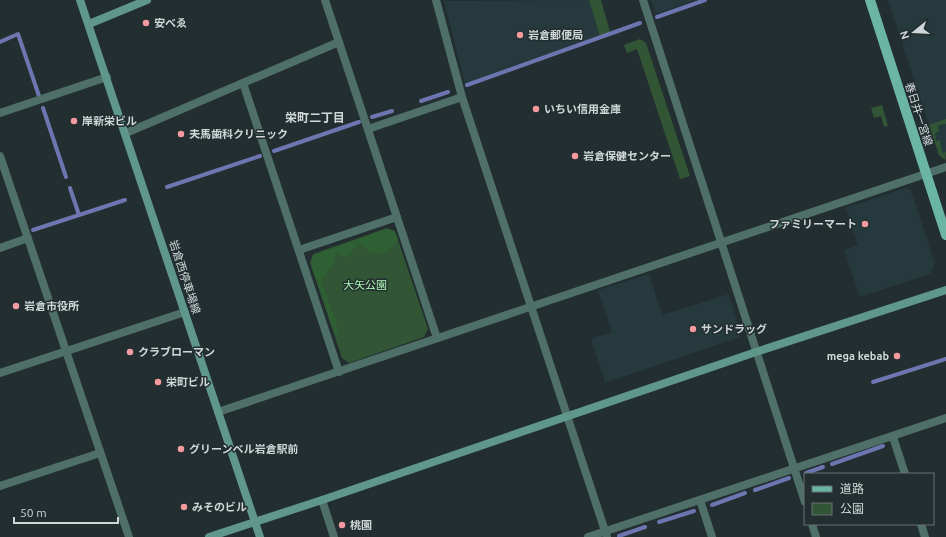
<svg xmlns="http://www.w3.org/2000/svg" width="946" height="537" font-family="Ubuntu,'Noto Sans JP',sans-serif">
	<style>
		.built { fill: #26393d }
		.green { fill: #325535 }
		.forest { fill: #2e6033 }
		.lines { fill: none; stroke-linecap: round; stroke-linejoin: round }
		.stream { stroke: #6d76b0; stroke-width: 4 }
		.street { stroke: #4f7069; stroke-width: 8 }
		.secondary { stroke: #5f978b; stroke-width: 8 }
		.primary { stroke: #6bb5a5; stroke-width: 10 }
		.poi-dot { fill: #f49aa1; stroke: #232e30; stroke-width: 1.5 }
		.labels { text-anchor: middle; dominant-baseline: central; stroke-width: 3; stroke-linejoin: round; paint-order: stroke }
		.poi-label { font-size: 11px; font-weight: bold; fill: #cfd6d8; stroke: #232e30; text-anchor: start }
		.street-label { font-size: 11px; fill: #cfd6d8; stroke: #232e30 }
		.park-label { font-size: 11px; fill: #acf7b1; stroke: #232e30 }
		.neighbourhood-label { font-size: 12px; font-weight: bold; fill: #cfd6d8; stroke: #232e30 }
	</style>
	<rect width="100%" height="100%" fill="#232e30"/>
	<!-- built -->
	<g class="built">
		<polygon points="601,0 610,32 465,84 444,1"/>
		<polygon points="651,0 695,0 656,14"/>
		<polygon points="888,0 946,0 946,159 939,155"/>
		<polygon points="905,188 911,190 935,264 930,274 860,297 844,250 858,245 846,208"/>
		<polygon points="649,274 662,315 729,294 741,335 740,337 605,383 591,339 612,332 598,290"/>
	</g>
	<!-- green -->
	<g class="green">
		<polygon points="589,0 601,0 610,32 600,36"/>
		<polygon points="640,39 646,43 690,176 680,179 637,49 627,53 624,45"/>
		<polygon points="882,105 888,126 884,127 881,116 874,118 871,108"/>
		<polygon points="946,119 946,124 938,125 939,132 935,133 936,141 940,140 942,153 946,152 945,160 939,155 929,125"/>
		<polygon points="387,228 395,231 428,329 424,337 349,363 342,358 310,263 313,254"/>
	</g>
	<!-- forest -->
	<path class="forest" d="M386,229L394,231L398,239C394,248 383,256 372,253C368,252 363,246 360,243L346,258L336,252L334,262L321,281L337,324L338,334L335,335L311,264L314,255Z"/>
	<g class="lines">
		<!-- stream -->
		<g class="stream">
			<polyline points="657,17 705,0"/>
			<polyline points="0,42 18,34 39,96"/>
			<polyline points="467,85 640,23"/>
			<polyline points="421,101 448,92"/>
			<polyline points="43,108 66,177"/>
			<polyline points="372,117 392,111"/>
			<polyline points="274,151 359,122"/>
			<polyline points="167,187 260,156"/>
			<polyline points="70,188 79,215"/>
			<polyline points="33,230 125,200"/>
			<polyline points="873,382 946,359"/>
			<polyline points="832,464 883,446"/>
			<polyline points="806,473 823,467"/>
			<polyline points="755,490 789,478"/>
			<polyline points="712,505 745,493"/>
			<polyline points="659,522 694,511"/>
			<polyline points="619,536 645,527"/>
		</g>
		<!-- street -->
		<g class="street">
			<polyline points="325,0 437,338"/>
			<polyline points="436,0 462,97 607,537"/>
			<polyline points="643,0 805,502"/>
			<polyline points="243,83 339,372"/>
			<polyline points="0,113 107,77"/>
			<polyline points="368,129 462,97"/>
			<polyline points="126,133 339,42"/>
			<polyline points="0,156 129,537"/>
			<polyline points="0,248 28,238"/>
			<polyline points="299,250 397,217"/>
			<polyline points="0,373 185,312"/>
			<polyline points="218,412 946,167"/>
			<polyline points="893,437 905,474"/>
			<polyline points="0,486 100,453"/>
			<polyline points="322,500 334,537"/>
			<polyline points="700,500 712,537"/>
			<polyline points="812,524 816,537"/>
			<polyline points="921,524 925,537"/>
			<polyline points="588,537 946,418"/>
		</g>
		<!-- secondary -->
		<g class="secondary">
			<polyline points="80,0 260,537"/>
			<polyline points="89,24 147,0"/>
			<polyline points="209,537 322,500 756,352 946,290"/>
		</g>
		<!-- primary -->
		<polyline class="primary" points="870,0 946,235"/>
	</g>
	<!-- markers -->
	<g class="poi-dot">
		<circle cx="146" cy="23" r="4"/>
		<circle cx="520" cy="35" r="4"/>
		<circle cx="536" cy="109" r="4"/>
		<circle cx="74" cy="121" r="4"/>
		<circle cx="181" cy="134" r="4"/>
		<circle cx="575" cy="156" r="4"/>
		<circle cx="865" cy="224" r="4"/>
		<circle cx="16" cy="306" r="4"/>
		<circle cx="693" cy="329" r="4"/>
		<circle cx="130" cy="352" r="4"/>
		<circle cx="897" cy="356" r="4"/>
		<circle cx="158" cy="382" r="4"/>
		<circle cx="181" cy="449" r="4"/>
		<circle cx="184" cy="507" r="4"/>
		<circle cx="342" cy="525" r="4"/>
	</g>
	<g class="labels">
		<!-- poi labels -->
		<g class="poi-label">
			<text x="154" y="23">安べゑ</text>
			<text x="528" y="35">岩倉郵便局</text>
			<text x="544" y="109">いちい信用金庫</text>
			<text x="82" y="121">岸新栄ビル</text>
			<text x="189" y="134">夫馬歯科クリニック</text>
			<text x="583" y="156">岩倉保健センター</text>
			<text x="857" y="224" text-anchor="end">ファミリーマート</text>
			<text x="24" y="306">岩倉市役所</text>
			<text x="701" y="329">サンドラッグ</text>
			<text x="138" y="352">クラブローマン</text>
			<text x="889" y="356" text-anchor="end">mega kebab</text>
			<text x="166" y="382">栄町ビル</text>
			<text x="189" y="449">グリーンベル岩倉駅前</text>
			<text x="192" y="507">みそのビル</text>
			<text x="350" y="525">桃園</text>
		</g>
		<!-- street labels -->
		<g class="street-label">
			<text transform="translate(919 114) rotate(72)">春日井一宮線</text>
			<text transform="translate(185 277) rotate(72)">岩倉西停車場線</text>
		</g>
		<!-- park labels -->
		<g class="park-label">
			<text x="365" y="285">大矢公園</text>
		</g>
		<!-- neighbourhood labels -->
		<g class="neighbourhood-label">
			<text x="315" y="117">栄町二丁目</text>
		</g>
	</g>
	<!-- legend -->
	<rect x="804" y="473" width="130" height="52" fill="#232e30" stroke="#687173"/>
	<rect x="812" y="486" width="20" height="6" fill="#6bb5a5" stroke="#687173"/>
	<text x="840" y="493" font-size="12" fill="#cfd6d8">道路</text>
	<rect x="812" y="503" width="20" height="12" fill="#325535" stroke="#687173"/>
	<text x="840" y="513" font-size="12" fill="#cfd6d8">公園</text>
	<!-- north arrow -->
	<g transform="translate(914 32) rotate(252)" stroke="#232e30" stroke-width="3" paint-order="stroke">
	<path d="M0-3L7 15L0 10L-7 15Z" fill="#cfd6d8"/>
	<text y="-6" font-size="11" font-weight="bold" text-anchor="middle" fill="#cfd6d8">N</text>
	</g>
	<!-- scale -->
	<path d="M14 517v6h104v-6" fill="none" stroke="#cfd6d8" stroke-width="2"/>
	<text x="20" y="517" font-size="12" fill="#cfd6d8" stroke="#232e30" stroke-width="3" paint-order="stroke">50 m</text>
</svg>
